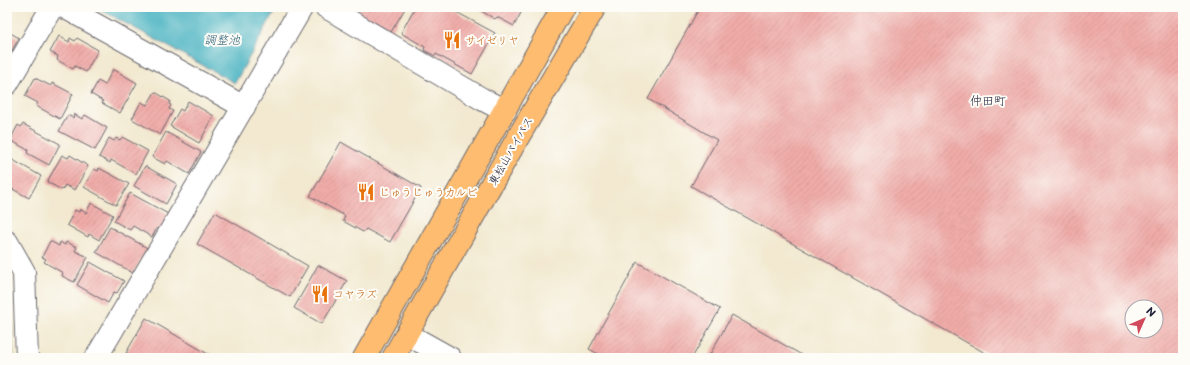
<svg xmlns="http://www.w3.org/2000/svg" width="1190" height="365" font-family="'Balsamiq Sans','Klee One',sans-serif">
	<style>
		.forest { fill: url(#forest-firs); stroke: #54664c }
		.water { fill: #43b0c0; stroke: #32697e }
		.building { fill: url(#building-hatch); fill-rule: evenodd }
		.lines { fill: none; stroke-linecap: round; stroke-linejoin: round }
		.minor-casing { stroke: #6b686f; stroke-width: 24 }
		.tertiary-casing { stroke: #6b686f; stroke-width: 24 }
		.trunk-casing { stroke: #6b686f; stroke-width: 24 }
		.minor { stroke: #fff; stroke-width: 22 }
		.tertiary { stroke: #fff; stroke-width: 22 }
		.trunk { stroke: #fdbc6f; stroke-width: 22 }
		.labels { text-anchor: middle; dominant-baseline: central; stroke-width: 4; stroke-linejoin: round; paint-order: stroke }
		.food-label { font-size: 11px; fill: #c56008; stroke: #fdfcf7; text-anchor: start }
		.street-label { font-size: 11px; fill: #22223b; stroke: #fdfcf7 }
		.water-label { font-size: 12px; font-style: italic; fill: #316277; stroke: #fdfcf7 }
		.neighbourhood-label { font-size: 12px; fill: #22223b; stroke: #fdfcf7 }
	</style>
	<defs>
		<pattern id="forest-firs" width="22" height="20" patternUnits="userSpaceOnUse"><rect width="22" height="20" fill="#85a95d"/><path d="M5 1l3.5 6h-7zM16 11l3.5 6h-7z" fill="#6c894e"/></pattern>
		<pattern id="building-hatch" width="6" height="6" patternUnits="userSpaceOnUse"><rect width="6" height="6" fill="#f0aca9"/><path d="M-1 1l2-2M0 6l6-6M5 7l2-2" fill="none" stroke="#ce9492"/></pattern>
	</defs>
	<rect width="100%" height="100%" fill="#fdfcf7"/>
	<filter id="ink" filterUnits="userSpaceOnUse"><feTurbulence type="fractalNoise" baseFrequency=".025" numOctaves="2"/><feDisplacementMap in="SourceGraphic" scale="8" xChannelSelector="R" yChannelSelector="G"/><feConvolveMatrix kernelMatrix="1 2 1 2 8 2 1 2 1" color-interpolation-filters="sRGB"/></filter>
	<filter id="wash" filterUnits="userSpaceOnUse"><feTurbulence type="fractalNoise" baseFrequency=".012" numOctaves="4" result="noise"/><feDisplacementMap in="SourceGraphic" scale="16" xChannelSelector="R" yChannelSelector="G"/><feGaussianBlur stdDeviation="0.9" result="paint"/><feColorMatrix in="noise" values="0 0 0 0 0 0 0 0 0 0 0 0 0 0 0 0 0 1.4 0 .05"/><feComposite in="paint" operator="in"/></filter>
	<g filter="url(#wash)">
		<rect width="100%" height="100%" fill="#f2e9d0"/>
		<!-- forest -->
		<polygon class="forest" points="7,265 9,268 13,356 13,358 7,358"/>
		<!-- water -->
		<polygon class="water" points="96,7 277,7 235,83"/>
		<g id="blocks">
			<!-- building -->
			<g class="building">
				<polygon points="348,7 406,7 391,32"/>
				<polygon points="415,7 447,7 495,33 472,74 436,54 435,56 424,50 425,47 401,33"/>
				<polygon points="474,7 524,7 514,26 497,17 495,19"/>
				<path d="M700,7H1183V348L1180,358H994L691,186L717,140L648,99ZM1132,307H1156V331H1132Z"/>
				<polygon points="7,31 19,38 7,59"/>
				<polygon points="59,36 69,42 70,38 75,41 77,38 98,50 86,72 75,66 73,69 57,60 58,56 50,52"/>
				<polygon points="113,69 137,83 120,113 102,103 103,101 91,94 98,81 105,85"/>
				<polygon points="35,78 51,86 52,83 73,94 60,119 36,106 38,103 25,96"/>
				<polygon points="155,92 170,101 169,104 171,105 169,109 173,111 160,135 132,119 141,102 147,105"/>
				<polygon points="188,101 214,116 199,143 170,126 180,109 183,111"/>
				<polygon points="74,114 82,119 85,115 107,128 95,150 59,131 68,115 73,118"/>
				<polygon points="23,124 60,144 49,165 27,153 28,150 10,140 18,125 21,127"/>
				<polygon points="166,132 201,152 189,174 167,161 165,164 152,157"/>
				<polygon points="122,137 148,151 136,174 111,160 110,163 99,157 109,138 114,141 116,138 120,140"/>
				<polygon points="341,142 421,188 390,242 366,229 363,232 343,221 345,216 310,196"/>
				<polygon points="62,155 68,158 70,155 88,166 75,190 65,185 62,190 47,182"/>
				<polygon points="11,159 41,176 29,198 7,186 7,161 9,162"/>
				<polygon points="145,166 177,184 166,204 134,186"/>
				<polygon points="99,168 129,184 116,205 84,187 94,169 98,171"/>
				<polygon points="130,193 170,215 161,231 157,228 152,237 133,226 130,230 114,221"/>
				<polygon points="91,203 113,215 99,240 89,234 88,237 67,225 75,210 79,212 80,209 86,213"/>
				<polygon points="215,212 308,266 290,297 197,244"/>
				<polygon points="110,227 149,249 142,260 141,259 133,273 96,252"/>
				<polygon points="50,241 59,246 60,242 65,245 66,242 77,247 75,251 88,257 74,282 62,276 63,273 44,262 46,259 42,257"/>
				<polygon points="90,262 124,281 117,293 114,292 108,303 77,285"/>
				<polygon points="637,262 720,309 692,358 606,358 589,349"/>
				<polygon points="318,265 347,281 322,324 294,308"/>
				<polygon points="732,315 807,358 708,358"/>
				<polygon points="146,318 215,358 136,358 126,353"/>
			</g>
		</g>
	</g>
	<g filter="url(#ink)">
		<use href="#blocks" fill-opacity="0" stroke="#6b686f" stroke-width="1"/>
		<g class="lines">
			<!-- minor casing -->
			<g class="minor-casing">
				<g id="minor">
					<polyline points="64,7 244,107"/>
					<polyline points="326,7 482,99 505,111"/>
					<polyline points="7,84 52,7"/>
					<polyline points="7,242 24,272 27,358"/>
					<polyline points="96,358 302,7"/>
				</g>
			</g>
			<!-- tertiary casing -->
			<g class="tertiary-casing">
				<polyline id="tertiary" points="407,334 450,358"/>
			</g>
			<!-- trunk casing -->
			<g class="trunk-casing">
				<g id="trunk">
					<polyline points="364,358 563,7"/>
					<polyline points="393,358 517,139 595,7"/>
				</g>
			</g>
			<!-- minor -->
			<use href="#minor" class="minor"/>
			<!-- tertiary -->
			<use href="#tertiary" class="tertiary"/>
			<!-- trunk -->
			<use href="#trunk" class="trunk"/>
		</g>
	</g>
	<!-- icons -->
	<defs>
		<g id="restaurant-bare" transform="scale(1.38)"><path d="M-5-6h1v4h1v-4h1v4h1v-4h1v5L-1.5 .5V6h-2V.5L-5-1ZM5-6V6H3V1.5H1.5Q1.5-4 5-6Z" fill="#e8710a" stroke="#fdfcf7" stroke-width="2.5" paint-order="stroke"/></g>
	</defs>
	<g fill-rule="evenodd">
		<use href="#restaurant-bare" x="452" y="40"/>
		<use href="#restaurant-bare" x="366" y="192"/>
		<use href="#restaurant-bare" x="320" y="294"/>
	</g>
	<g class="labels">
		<!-- food labels -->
		<g class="food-label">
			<text x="465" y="40">サイゼリヤ</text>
			<text x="379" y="192">じゅうじゅうカルビ</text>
			<text x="333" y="294">コヤラズ</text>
		</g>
		<!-- street labels -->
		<g class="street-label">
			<text transform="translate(511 151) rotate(-60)">東松山バイパス</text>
		</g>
		<!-- water labels -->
		<g class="water-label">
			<text x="222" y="40">調整池</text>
		</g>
		<!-- neighbourhood labels -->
		<g class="neighbourhood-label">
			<text x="988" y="101">仲田町</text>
		</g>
	</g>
	<!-- margin -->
	<rect width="1190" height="365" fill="none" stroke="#fdfcf7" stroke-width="24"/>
	<!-- north arrow -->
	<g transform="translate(1144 319) rotate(45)"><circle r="19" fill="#fdfcf7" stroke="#a5a5ac"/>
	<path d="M0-3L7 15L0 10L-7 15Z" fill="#d1495b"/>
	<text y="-6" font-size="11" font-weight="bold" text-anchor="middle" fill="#22223b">N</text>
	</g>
</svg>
